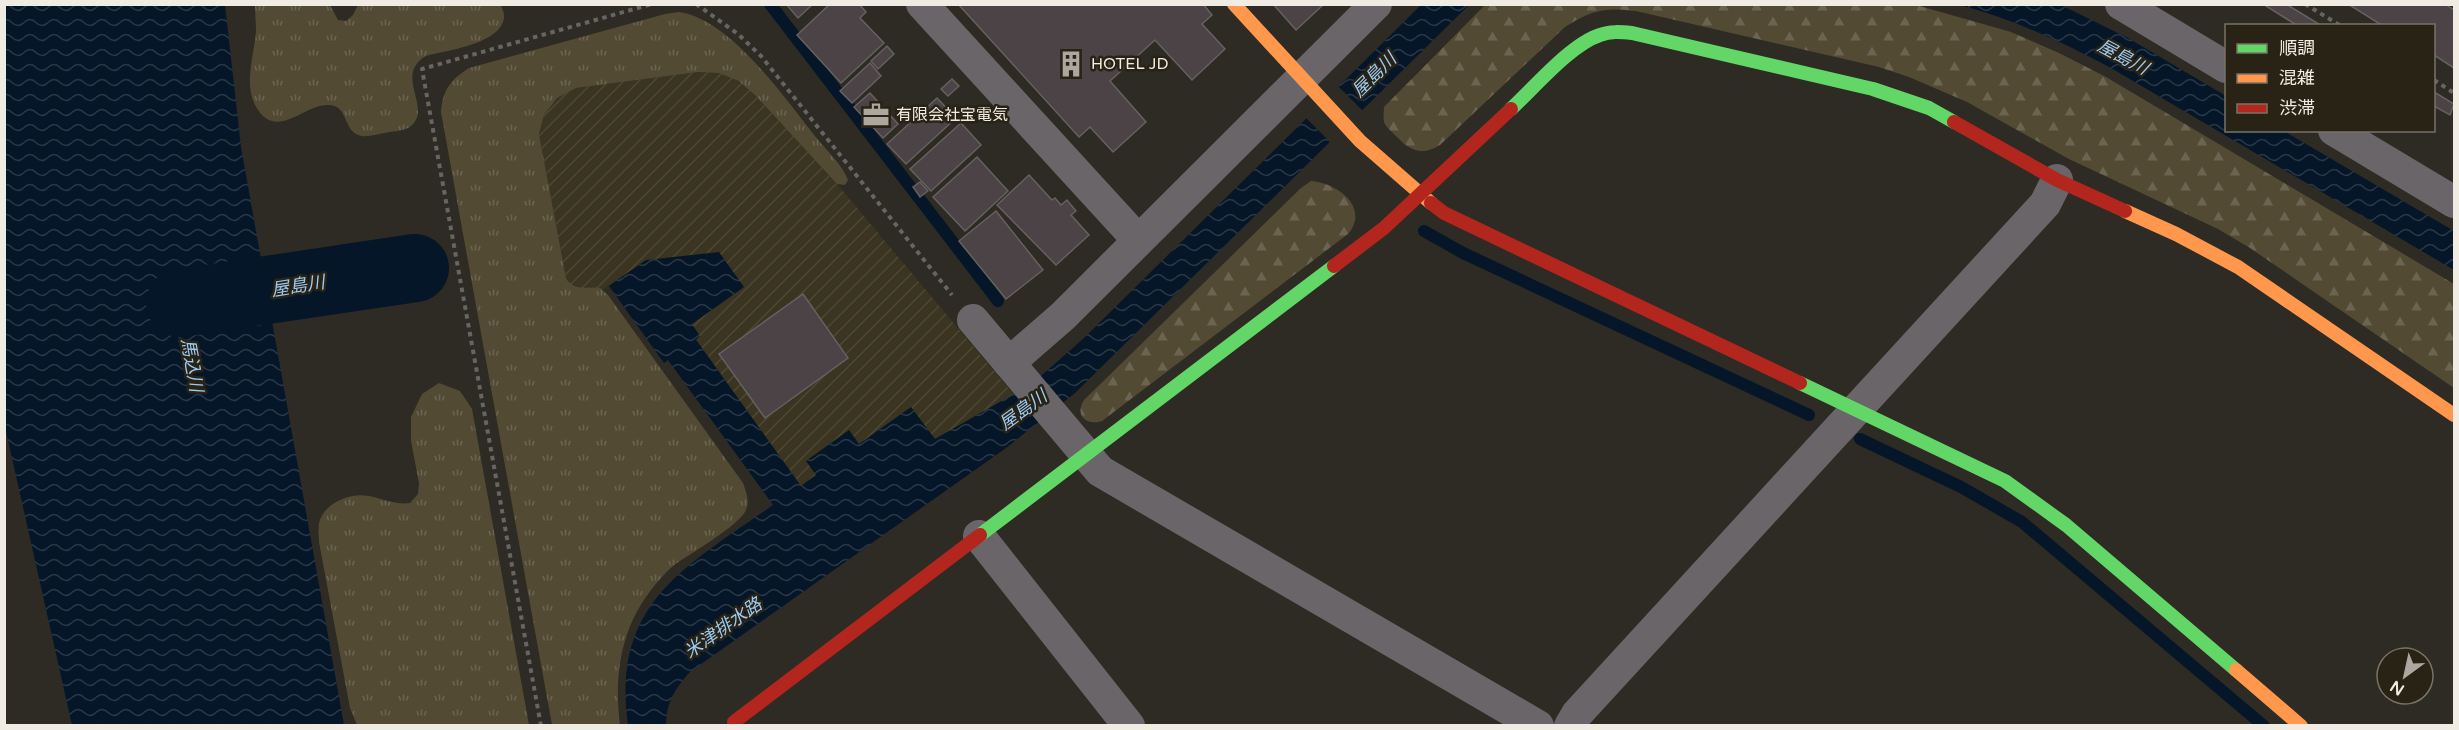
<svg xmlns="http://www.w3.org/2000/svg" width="2459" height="730" font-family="'Varela Round','Noto Sans JP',sans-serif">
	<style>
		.industrial { fill: url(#industrial-furrows) }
		.grass { fill: url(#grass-tufts) }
		.forest { fill: url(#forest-firs) }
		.water { fill: url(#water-waves) }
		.pier { fill: #2d2b23 }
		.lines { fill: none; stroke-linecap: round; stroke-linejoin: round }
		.stream { stroke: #041628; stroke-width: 12 }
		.river { stroke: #041628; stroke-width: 68 }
		.building { fill: #4b4346; stroke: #656160; stroke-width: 1.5 }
		.path { stroke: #676464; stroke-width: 4; stroke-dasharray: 4.5 4.5; stroke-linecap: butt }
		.street { stroke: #6a6568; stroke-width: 32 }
		.fast { stroke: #63d668; stroke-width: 14 }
		.slow { stroke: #ff974d; stroke-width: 14 }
		.jam { stroke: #b3261e; stroke-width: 14 }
		.labels { text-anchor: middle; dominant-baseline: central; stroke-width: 5; stroke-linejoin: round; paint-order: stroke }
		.poi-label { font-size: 16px; fill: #f0ece3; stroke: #282315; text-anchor: start }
		.water-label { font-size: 18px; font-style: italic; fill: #9dcaf4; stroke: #282315 }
	</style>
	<defs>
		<pattern id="industrial-furrows" width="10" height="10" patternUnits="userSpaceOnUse" patternTransform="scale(1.5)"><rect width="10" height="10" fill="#3a3420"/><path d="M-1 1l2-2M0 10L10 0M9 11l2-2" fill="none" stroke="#4d4836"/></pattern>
		<pattern id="grass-tufts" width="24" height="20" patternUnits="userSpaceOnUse" patternTransform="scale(1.5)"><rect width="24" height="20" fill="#524a33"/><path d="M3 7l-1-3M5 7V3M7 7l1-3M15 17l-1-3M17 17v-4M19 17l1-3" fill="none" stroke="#6b6450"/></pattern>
		<pattern id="forest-firs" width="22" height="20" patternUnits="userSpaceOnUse" patternTransform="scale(1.5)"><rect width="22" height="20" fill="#524a33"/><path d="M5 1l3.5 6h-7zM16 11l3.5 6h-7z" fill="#6b6450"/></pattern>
		<pattern id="water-waves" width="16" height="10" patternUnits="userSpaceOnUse" patternTransform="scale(1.5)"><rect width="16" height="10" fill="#041628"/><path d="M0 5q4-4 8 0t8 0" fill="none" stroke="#293847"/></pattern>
	</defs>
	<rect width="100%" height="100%" fill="#2d2b23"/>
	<!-- industrial -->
	<polygon class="industrial" points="698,72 719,73 739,80 756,96 837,184 1014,395 935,439 859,444 849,431 806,461 816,475 801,486 696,339 646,260 602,290 590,287 579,289 570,285 566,278 539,134 544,115 557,98 576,88"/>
	<!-- grass -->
	<g class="grass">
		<path d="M255,5H330L338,20L346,21L353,15L358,5H501C502,9 505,14 504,18C500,44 448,50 426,56C393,75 433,108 411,126C405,131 393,131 385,133C377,134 369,137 362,136C342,133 350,105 328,105C304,104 275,143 255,105C244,83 254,55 256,32C256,23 255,14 255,5Z"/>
		<path d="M679,12C730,19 784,97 815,136C825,149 842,164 848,180L845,185L837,184L756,96L739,81L719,73L698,72L576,88L557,98L544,115L539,134L566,278C574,292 586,286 600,288L608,295L743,483C746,492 750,501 746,510C739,526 689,554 673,566C665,573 657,582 651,590C620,630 614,677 620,725H552L441,112C443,90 450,80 469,68L665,14Z"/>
		<path d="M439,383L460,391L472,409L529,725H357L350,708L319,542C319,536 318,529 319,523C324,503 350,492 369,496C383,499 396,505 410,503L418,494L419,483L411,441V417L422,394Z"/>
	</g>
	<!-- forest -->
	<g class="forest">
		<path d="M1485,5H1916L2011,32L2059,53L2106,77L2454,284V388L2250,248L2218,229L2069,159L1967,102L1909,77L1879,67L1636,11C1605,7 1591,10 1565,27L1440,145C1422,156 1410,151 1397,137C1393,133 1386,127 1384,122C1383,118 1384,111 1384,107Z"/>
		<path d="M1311,181C1338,183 1370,208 1348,234L1102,421C1087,426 1074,416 1084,400L1301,188Z"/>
	</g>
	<!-- water -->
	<g class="water">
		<polygon points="4,5 225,5 241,147 344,725 72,725 5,427"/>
		<path d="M1421,5H1469L1075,393L1006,448L690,672C675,688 666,703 666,725H628C611,602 686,567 773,505L668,360L664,363L609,286L646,260L719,252L744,287L692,324L700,336L696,340L801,486L816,475L806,461L849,430L859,444L911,407L935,439L1033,383L1084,338Z"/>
		<path d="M1960,5H2061L2128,38L2226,96V130L2284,131L2454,231V270L2111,68C2062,42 2013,19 1960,5Z"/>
	</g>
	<!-- pier -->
	<polygon class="pier" points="1336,84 1364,112 1332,144 1304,116"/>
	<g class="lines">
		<!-- stream -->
		<g class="stream">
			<polyline points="770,4 998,301"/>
			<polyline points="1424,231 1463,253 1809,415"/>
			<polyline points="1860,439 1961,487 2022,522 2264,726"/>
		</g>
		<!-- river -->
		<polyline class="river" points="180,303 415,268"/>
	</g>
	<!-- building -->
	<g class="building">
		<polygon points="786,4 813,4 798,18"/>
		<polygon points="830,4 859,4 866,12 860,18 884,43 841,83 797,35"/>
		<polygon points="958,4 1203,4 1212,15 1202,24 1225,49 1192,80 1155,40 1110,81 1146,122 1113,152 1090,127 1079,137"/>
		<polygon points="1273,4 1324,4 1296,30"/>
		<polygon points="2267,4 2286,4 2322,26 2298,26 2266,6"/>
		<polygon points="2348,4 2445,4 2454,10 2454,68 2434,55 2434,26 2383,26"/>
		<polygon points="887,46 894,54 878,69 871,61"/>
		<polygon points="870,63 881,76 852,103 840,91"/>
		<polygon points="952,79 959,86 948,96 941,89"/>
		<polygon points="2434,92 2454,104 2450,115 2434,106"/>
		<polygon points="870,93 898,124 883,138 854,107"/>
		<polygon points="937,98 956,118 906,164 887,144"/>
		<polygon points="961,123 981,145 931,191 910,169"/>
		<polygon points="977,157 1008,191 965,231 933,197"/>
		<polygon points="1029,175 1052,200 1055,198 1061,205 1067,200 1076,211 1071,215 1089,235 1056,265 997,205"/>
		<polygon points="920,182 928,191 920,197 913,187"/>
		<polygon points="996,211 1043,270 1006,299 959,241"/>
		<polygon points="803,294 848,358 765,418 719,354"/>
	</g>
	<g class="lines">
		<!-- path -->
		<g class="path">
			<polyline points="696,4 738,34 761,56 952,295"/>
			<polyline points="2305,4 2341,26"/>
			<polyline points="2434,80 2454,93"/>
			<polyline points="541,726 422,69 652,4"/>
		</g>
		<!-- street -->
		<g class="street">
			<polyline points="922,4 1138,240"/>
			<polyline points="2121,4 2226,67"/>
			<polyline points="2334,130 2454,202"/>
			<polyline points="973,320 1100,471 1538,726"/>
			<polyline points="1009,363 1063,316 1376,4"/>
			<polyline points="979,536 1129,726"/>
			<polyline points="1570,726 1577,714 2045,204 2057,180"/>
		</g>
		<!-- fast -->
		<g class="fast">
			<path d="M1511,109C1534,88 1571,44 1600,35C1610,31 1621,32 1632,33L1873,89L1929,108L1954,122"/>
			<polyline points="1800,383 2005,481 2066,525 2236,670"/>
			<polyline points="980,535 1334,266"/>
		</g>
		<!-- slow -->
		<g class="slow">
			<polyline points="1234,4 1360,141 1431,203"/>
			<polyline points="2125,211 2176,234 2238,267 2454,415"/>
			<polyline points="2236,670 2301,726"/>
		</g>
		<!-- jam -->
		<g class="jam">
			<polyline points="1954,122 2057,180 2125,211"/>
			<polyline points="1431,203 1444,213 1800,383"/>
			<polyline points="1334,266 1384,228 1511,109"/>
			<polyline points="734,722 980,535"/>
		</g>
	</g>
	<!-- icons -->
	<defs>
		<g id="building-bare" transform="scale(2.07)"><path d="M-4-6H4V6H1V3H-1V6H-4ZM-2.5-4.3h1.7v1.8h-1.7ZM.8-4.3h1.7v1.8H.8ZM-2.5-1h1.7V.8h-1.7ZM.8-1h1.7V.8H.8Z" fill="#aca8a0" stroke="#282315" stroke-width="2.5" paint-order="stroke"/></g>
		<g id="office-bare" transform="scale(2.07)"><path d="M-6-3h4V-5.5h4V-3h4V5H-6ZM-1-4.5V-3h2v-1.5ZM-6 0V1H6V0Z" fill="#aca8a0" stroke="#282315" stroke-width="2.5" paint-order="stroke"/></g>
	</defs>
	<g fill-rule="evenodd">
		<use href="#building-bare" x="1071" y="64"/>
		<use href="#office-bare" x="876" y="115"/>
	</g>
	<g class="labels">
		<!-- poi labels -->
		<g class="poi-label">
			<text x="1091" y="64">HOTEL JD</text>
			<text x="896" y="115">有限会社宝電気</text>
		</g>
		<!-- water labels -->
		<g class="water-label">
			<text transform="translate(2123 57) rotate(28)">屋島川</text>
			<text transform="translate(1374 75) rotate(-45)">屋島川</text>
			<text transform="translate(298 286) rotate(-9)">屋島川</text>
			<text transform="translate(192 365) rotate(80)">馬込川</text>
			<text transform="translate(1023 410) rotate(-36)">屋島川</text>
			<text transform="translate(723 628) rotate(-35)">米津排水路</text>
		</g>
	</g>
	<!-- border -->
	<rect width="2459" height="730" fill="none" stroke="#f0ece3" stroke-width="12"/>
	<!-- legend -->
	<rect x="2225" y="24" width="210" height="108" fill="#282315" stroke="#787367" stroke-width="1.5"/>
	<rect x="2237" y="44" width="30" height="9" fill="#63d668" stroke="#787367" stroke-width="1.5"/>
	<text x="2279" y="54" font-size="18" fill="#f0ece3">順調</text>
	<rect x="2237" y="74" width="30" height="9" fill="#ff974d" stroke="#787367" stroke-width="1.5"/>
	<text x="2279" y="84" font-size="18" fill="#f0ece3">混雑</text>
	<rect x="2237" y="104" width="30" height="9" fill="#b3261e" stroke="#787367" stroke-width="1.5"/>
	<text x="2279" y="114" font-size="18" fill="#f0ece3">渋滞</text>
	<!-- north arrow -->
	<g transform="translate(2405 676) rotate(213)"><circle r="28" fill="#282315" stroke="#787367" stroke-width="1.5"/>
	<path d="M0-4.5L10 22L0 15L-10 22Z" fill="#aca8a0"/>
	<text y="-9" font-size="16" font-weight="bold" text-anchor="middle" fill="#f0ece3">N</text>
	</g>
</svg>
